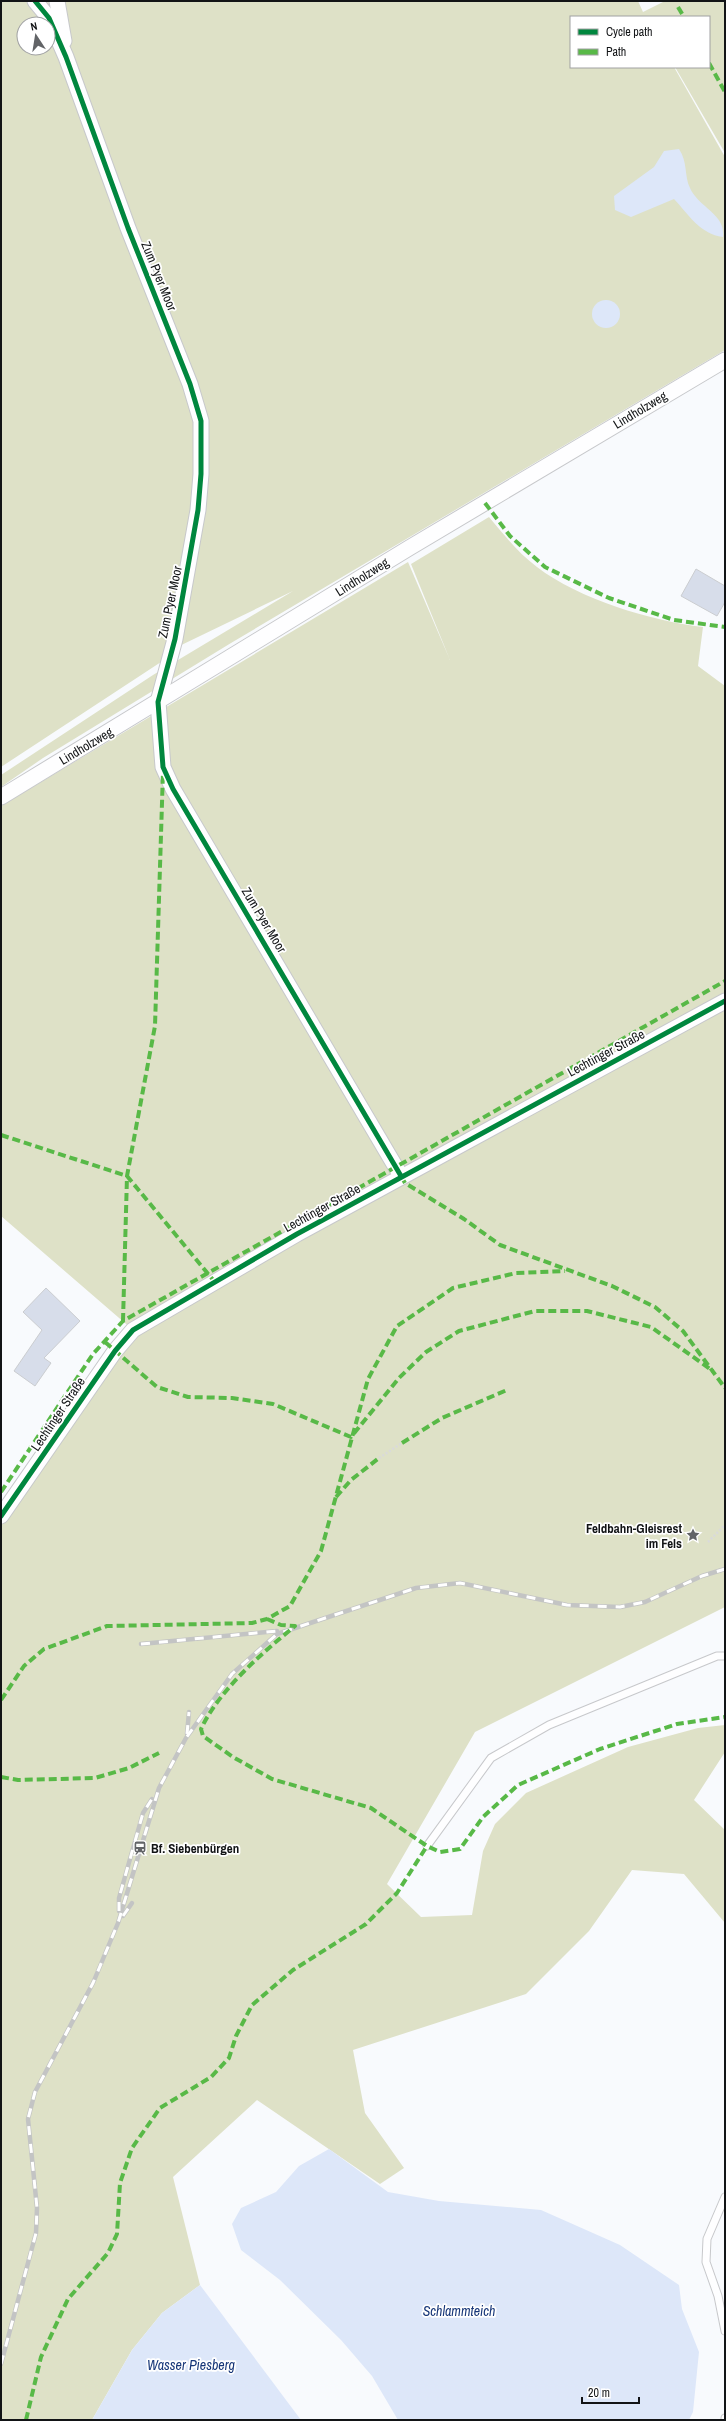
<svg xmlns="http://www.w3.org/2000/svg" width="726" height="2421" font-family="'Archivo Narrow',sans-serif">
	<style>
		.green { fill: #dee1c7; fill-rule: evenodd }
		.water { fill: #dde7f9 }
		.building { fill: #d7ddea; stroke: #cbcdd0 }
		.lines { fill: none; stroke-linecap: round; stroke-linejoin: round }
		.lane-casing { stroke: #c7c8cb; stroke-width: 9 }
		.street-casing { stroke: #c7c8cb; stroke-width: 17 }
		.path { stroke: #d9dada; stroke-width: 2.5; stroke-dasharray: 2 2; stroke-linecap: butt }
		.lane { stroke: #fefeff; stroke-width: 7 }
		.street { stroke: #fefeff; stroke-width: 15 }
		.rail-casing { stroke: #c3c4c4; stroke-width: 4.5 }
		.rail { stroke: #fff; stroke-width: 3; stroke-dasharray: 9; stroke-linecap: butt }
		.quiet { stroke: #58b947; stroke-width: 4; stroke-dasharray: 8 4; stroke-linecap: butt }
		.cycleway-casing { stroke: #fff; stroke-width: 8 }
		.cycleway { stroke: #00873e; stroke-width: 5 }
		.labels { text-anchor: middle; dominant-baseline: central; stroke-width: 3.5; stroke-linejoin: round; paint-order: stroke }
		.street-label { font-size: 13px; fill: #121416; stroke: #fff }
		.poi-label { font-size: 13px; font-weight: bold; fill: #121416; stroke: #fff; text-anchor: end }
		.water-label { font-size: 14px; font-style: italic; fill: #163678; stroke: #fff }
	</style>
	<rect width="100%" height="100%" fill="#f8fafd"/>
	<!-- green -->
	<g class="green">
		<path d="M1,1H638L643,12L665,1H725V153L675,67H709V17H571V67H674L725,157V350L231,643L43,758L1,787V775L153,675L293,591L171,650L161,662L1,767ZM24,24H48V48H24Z"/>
		<path d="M489,517C504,535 518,553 537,567C579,599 651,621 703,627L698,666L725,686V1607L475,1732L387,1884L421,1917L472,1915L483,1851L495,1824L526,1793L628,1747L698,1728L725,1725V1752L694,1800L725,1830V1923L684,1874L632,1870L589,1931L526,1994L353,2050L365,2113L404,2168L380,2184L257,2100L173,2177L200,2285L162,2313L132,2350L92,2420H1V1516L133,1330L1,1216V806L408,562L450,660L411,564Z"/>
	</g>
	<!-- water -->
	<g class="water">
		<path d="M679,149C688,162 684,176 690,188C698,207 726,214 723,237C700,234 689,215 674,199L631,217L615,210L614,196L654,167L664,151Z"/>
		<circle cx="606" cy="314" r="14"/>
		<polygon points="329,2149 388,2192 439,2201 541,2210 620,2245 679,2285 682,2309 699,2352 693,2412 689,2420 398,2420 372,2376 341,2340 280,2280 241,2250 232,2224 241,2208 276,2192 299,2166"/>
		<polygon points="200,2285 301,2420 92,2420 132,2350 162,2313"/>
	</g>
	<!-- building -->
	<g class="building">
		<polygon points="696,569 725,586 725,602 717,616 681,596"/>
		<polygon points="46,1288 80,1321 44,1358 51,1363 35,1386 14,1371 42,1330 23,1312"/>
	</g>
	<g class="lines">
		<!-- lane casing -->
		<g class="lane-casing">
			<g id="lane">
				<polyline points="427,1846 491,1758 549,1725 717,1656 725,1656"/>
				<polyline points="725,2197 707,2239 706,2262 718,2296 725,2331"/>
				<polyline points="725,2420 725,2418"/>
			</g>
		</g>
		<!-- street casing -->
		<g class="street-casing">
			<g id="street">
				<polyline points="35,1 49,18 66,57 128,228 190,384 201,421 201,474 198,510 175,639 158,702 163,767 173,789 401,1176"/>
				<polyline points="57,1 64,41"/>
				<polyline points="1,797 409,548 725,360"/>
				<polyline points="1,1516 115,1351 133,1330 297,1234 725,1001"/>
			</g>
		</g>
		<!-- path -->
		<g class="path">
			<polyline points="379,1458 402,1443"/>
			<polyline points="708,1542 725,1525"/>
		</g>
		<!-- lane -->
		<use href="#lane" class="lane"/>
		<!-- street -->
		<use href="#street" class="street"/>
		<!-- rail casing -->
		<g class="rail-casing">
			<g id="rail">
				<polyline points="141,1644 277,1631"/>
				<polyline points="187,1734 189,1712"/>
				<polyline points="119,1911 119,1898 143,1813 152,1799"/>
				<polyline points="123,1916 132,1903"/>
				<polyline points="1,2364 36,2233 37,2208 28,2119 35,2092 93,1983 118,1923 159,1788 186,1738 232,1674 277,1634 416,1588 460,1583 567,1605 620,1607 645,1602 702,1576 725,1569"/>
			</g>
		</g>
		<!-- rail -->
		<use href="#rail" class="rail"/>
		<!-- quiet -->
		<g class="quiet">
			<polyline points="678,7 684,17"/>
			<polyline points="709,63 725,92"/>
			<polyline points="485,503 510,536 545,567 609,598 674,620 725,627"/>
			<polyline points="1,1135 127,1176 214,1281"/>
			<polyline points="401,1176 405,1183 464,1219 500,1245 612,1286 655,1307 683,1331 725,1388"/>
			<polyline points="123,1321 127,1176 155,1026 163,771"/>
			<polyline points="105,1342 157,1387 188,1397 232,1398 273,1404 351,1437 399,1378 426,1352 459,1331 535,1311 587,1311 651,1327 713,1371"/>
			<polyline points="402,1443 442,1418 507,1390"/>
			<polyline points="1,1492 93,1354 123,1321 725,981"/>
			<polyline points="336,1497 351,1480 379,1458"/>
			<path d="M267,1619L281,1625L295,1626C262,1653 219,1690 201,1729L203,1736L233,1757L272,1779L371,1808L427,1846L440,1852L460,1849L483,1817L518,1785L600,1749L677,1724L725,1717"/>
			<polyline points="1,1700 24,1666 44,1649 107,1626 252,1623 267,1619 290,1606 321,1551 368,1379 397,1326 453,1288 516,1273 565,1271"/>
			<polyline points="1,1777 18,1780 95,1778 129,1768 159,1753"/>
			<polyline points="26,2420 41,2357 68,2299 108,2253 117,2234 120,2183 132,2148 160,2108 211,2077 229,2058 236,2036 252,2005 293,1970 366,1924 397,1893 427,1846"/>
		</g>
		<!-- cycleway casing -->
		<g class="cycleway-casing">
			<g id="cycleway">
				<polyline points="35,1 49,18 66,57 128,228 190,384 201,421 201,474 198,510 175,639 158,702 163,767 173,789 401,1176"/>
				<polyline points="1,1516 115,1351 133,1330 297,1234 725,1001"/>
			</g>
		</g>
		<!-- cycleway -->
		<use href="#cycleway" class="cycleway"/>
	</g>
	<!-- icons -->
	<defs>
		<g id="sight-bare" transform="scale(1.08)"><path d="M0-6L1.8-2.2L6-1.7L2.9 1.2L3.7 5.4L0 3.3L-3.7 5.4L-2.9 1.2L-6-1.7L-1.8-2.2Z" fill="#626467" stroke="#fff" stroke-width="2.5" paint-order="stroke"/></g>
		<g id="station-bare" transform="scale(1.08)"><path d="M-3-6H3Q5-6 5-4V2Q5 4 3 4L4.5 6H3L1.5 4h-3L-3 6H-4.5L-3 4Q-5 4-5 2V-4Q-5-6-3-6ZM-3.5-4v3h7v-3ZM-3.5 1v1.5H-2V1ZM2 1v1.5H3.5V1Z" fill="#626467" stroke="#fff" stroke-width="2.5" paint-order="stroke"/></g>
	</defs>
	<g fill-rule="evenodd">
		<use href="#sight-bare" x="693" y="1535"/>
		<use href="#station-bare" x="140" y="1848"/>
	</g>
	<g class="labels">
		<!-- street labels -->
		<g class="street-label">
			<text transform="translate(159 276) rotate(68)">Zum Pyer Moor</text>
			<text transform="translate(640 410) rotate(-31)">Lindholzweg</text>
			<text transform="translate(362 577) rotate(-32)">Lindholzweg</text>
			<text transform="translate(170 602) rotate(-78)">Zum Pyer Moor</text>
			<text transform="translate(86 746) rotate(-31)">Lindholzweg</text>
			<text transform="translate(264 920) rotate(59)">Zum Pyer Moor</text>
			<text transform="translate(606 1053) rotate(-28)">Lechtinger Straße</text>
			<text transform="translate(322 1208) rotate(-29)">Lechtinger Straße</text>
			<text transform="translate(58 1414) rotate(-56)">Lechtinger Straße</text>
		</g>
		<!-- poi labels -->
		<g class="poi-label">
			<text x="682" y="1528">Feldbahn-Gleisrest<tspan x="682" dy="15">im Fels</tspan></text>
			<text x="151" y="1848" text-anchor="start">Bf. Siebenbürgen</text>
		</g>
		<!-- water labels -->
		<g class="water-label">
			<text x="459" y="2311">Schlammteich</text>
			<text x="191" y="2365">Wasser Piesberg</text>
		</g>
	</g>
	<!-- border -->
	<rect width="726" height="2421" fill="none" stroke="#121416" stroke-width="4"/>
	<!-- legend -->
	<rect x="570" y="16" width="140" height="52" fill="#ffffff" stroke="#a0a1a2"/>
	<rect x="578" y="29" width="20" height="6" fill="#00873e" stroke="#a0a1a2"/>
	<text x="606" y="36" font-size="12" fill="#121416">Cycle path</text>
	<rect x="578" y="49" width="20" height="6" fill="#58b947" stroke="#a0a1a2"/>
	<text x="606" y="56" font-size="12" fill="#121416">Path</text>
	<!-- north arrow -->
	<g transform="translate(36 36) rotate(348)"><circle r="19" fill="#ffffff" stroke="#a0a1a2"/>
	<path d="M0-3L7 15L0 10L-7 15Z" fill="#626467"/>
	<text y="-6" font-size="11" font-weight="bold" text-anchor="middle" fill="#121416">N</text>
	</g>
	<!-- scale -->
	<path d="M582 2397v6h57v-6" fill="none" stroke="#121416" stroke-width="2"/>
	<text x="588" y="2397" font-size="12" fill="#121416" stroke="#ffffff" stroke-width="3" paint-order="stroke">20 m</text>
</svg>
